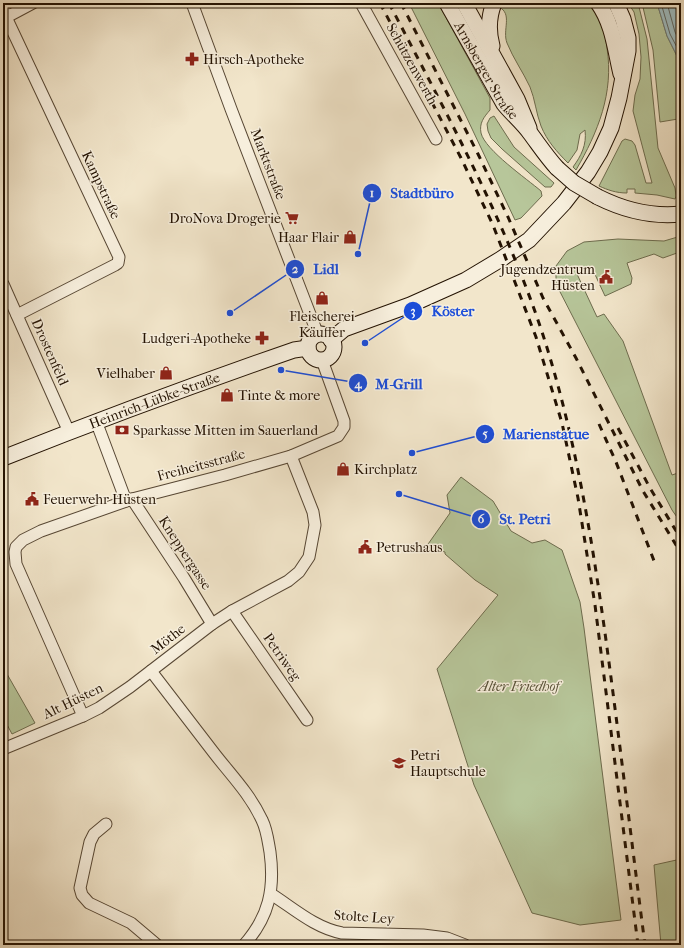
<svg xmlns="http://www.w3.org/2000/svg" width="684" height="948" font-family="'IM FELL French Canon',serif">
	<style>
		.green { fill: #b7c69a; stroke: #6d6c4e }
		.water { fill: #9fbdc1; stroke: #6d7975 }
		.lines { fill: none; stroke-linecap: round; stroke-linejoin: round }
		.shore { stroke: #616862; stroke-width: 1 }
		.street-casing { stroke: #574734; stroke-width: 13 }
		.secondary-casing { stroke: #231202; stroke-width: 17 }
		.street { stroke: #f7efdd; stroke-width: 11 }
		.secondary { stroke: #f7efdd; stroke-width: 15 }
		.rail { stroke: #231202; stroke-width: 3; stroke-dasharray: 7 7; stroke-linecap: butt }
		.secondary-bridge-casing { stroke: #231202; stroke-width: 17; stroke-linecap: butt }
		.secondary-bridge { stroke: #f7efdd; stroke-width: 15 }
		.labels { text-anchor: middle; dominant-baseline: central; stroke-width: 3; stroke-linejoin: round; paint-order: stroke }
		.poi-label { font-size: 14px; fill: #231202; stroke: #f7efdd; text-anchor: start }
		.street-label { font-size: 14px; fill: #231202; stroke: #f7efdd }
		.park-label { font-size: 14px; font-style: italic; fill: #575137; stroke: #f7efdd }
		.leader { fill: none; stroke: #1d4ed8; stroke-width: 1.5 }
		.callout-dot { fill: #1d4ed8; stroke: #f7efdd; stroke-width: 1.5 }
		.mark-label { font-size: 12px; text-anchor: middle; font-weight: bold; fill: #fff }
		.callout-label { font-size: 15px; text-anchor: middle; font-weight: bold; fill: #1d4ed8; stroke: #f7efdd; stroke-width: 3; stroke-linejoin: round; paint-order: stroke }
	</style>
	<rect width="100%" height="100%" fill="#f2e6cb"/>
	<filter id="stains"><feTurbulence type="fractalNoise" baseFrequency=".005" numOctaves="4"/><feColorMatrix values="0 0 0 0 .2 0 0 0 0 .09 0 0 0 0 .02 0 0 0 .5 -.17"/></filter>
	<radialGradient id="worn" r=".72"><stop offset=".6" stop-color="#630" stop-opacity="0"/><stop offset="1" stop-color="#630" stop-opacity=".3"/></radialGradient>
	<!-- green -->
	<g class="green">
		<path d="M409,3H438L490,98V110C484,117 479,123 481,133C485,150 527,179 541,191L542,196L521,218L515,220L465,114Z"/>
		<path d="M501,3H590C601,16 605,32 607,48C614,93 598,132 576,170L573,167C581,156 587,145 585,130L580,134L577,150L568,163C557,152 547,141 541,126C536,113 535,99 530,87C523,72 513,58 507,43C502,30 513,14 499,7Z"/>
		<path d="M628,3H638L647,39L658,148L675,188L676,196L675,199L657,195L635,193V189H627V193C616,193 608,190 599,186L622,141L625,139L632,141L635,145L646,183H652L633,111L635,95L640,79L641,57L639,34L634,12Z"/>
		<polygon points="642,3 657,3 667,36 681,64 681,155 678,119 660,122 653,50"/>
		<polygon points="494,116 514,147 554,183 551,187 545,187 502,149 491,138 488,131 487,124 490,118"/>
		<polygon points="681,236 681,262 677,253 663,258 654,254 627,263 632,278 631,284 605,296 592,268 577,274 597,317 604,314 623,341 672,475 681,472 681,523 672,510 556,284 556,266 567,251 584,242 618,239 664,241"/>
		<polygon points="461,477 493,501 511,531 532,543 545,540 562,550 580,602 584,628 621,920 580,925 532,913 474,785 437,669 498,595 475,580 445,554 445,552 426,547 450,513 447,495"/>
		<polygon points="3,667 35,723 12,734 3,717"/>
		<polygon points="681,859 681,945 661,945 654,865"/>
	</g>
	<!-- water -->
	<polygon class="water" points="657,3 681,3 681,64 667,36"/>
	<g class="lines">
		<!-- shore -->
		<g class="shore">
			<polyline points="661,3 670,34 681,55"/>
			<polyline points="667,3 675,32 681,44"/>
		</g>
		<!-- street casing -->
		<g class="street-casing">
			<g id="street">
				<polyline points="192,3 231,109 318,335"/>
				<polyline points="361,3 436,139"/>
				<polyline points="3,6 6,17 119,257 118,263 115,265 17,315"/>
				<polyline points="3,19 33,3"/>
				<polyline points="3,284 69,432"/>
				<polyline points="96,421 126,501"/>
				<polyline points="132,499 184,578 212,624"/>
				<polyline points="232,611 307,720"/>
				<path d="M151,671C172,698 193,726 214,753C231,775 250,794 262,820C267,830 268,841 270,852C275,889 269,917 244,945"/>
				<polyline points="83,716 16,564 15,552 16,547 23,540 41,531 132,499 225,475 291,456 338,436 344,427 344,421 322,360"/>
				<polyline points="3,749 83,716 99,708 130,687 212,624 232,611 288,581 299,572 309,557 315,525 313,512 291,456"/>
				<polyline points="106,824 94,834 90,842 80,888 82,895 89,903 131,923 157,945"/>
				<path d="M271,894C293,908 315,928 342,933L423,935L447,938L465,945"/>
			</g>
		</g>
		<!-- secondary casing -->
		<g class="secondary-casing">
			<g id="secondary">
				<path id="s1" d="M447,3L504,104C512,114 522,122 530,133C539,145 547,157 557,168"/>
				<polyline points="464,3 517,99 529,128"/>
				<path d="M598,3C613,24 615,49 621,74"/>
				<path d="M492,46C488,31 488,18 494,3"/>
				<path d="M598,197C624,210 652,217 681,214"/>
				<circle cx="321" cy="347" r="13"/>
				<polyline points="331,340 344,329 410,305 466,280 501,259 529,240 564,203 588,172 600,152 611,128 619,98 628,51 628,38 623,19 616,3"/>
				<path id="s2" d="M3,458C99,420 196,384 294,350L308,348"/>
			</g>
		</g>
		<!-- street -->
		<use href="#street" class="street"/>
		<!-- secondary -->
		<use href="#secondary" class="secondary"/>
		<!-- rail -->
		<g class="rail">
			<polyline points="380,3 461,158 493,225 536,337 562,423 578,498 595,605 638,945"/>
			<path d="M389,3C445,111 505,219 543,335C578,444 595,557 610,670C622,761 633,853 645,945"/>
			<polyline points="401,3 478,154 508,217 543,298 576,358 643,491 681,553"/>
			<polyline points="599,424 616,462 656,566"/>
			<polyline points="618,428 650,488 681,539"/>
		</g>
		<!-- secondary-bridge casing -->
		<g class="secondary-bridge-casing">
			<polyline id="secondary-bridge" points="557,168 574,183 598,197"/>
		</g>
		<!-- secondary-bridge -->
		<use href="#secondary-bridge" class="secondary-bridge"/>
	</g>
	<!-- icons -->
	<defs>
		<g id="pharmacy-bare" transform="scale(1.08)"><path d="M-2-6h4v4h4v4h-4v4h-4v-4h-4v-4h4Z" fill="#8f2418" stroke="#f7efdd" stroke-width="2.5" paint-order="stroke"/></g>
		<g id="supermarket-bare" transform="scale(1.08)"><path d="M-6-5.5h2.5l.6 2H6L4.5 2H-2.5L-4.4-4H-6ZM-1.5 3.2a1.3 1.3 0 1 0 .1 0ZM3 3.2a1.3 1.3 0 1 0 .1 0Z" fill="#8f2418" stroke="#f7efdd" stroke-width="2.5" paint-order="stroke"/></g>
		<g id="shop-bare" transform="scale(1.08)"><path d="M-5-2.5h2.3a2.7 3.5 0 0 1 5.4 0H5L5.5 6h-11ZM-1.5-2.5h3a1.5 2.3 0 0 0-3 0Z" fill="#8f2418" stroke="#f7efdd" stroke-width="2.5" paint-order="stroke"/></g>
		<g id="civic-bare" transform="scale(1.08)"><path d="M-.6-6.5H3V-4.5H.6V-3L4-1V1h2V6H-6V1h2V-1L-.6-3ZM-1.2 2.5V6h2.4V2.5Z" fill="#8f2418" stroke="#f7efdd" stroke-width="2.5" paint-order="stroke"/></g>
		<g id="bank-bare" transform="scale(1.08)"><path d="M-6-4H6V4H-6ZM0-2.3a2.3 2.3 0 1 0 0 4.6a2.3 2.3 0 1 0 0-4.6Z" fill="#8f2418" stroke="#f7efdd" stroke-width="2.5" paint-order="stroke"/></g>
		<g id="school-bare" transform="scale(1.08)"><path d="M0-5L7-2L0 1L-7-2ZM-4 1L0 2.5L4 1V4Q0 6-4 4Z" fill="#8f2418" stroke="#f7efdd" stroke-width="2.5" paint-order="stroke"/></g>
	</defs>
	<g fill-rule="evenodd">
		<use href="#pharmacy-bare" x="192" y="59"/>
		<use href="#supermarket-bare" x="292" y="218"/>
		<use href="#shop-bare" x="350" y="237"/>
		<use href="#civic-bare" x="606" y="277"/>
		<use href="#shop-bare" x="322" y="298"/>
		<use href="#pharmacy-bare" x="262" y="338"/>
		<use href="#shop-bare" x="166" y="373"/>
		<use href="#shop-bare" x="227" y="395"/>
		<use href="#bank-bare" x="122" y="430"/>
		<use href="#shop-bare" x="343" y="469"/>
		<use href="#civic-bare" x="32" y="499"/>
		<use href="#civic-bare" x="365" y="547"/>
		<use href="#school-bare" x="399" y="763"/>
	</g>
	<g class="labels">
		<!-- poi labels -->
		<g class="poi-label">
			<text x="203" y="59">Hirsch-Apotheke</text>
			<text x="281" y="218" text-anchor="end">DroNova Drogerie</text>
			<text x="339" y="237" text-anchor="end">Haar Flair</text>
			<text x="595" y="269" text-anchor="end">Jugendzentrum<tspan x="595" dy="16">Hüsten</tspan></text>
			<text x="322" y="316" text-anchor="middle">Fleischerei<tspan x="322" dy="16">Käuffer</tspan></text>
			<text x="251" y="338" text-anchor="end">Ludgeri-Apotheke</text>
			<text x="155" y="373" text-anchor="end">Vielhaber</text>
			<text x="238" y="395">Tinte &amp; more</text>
			<text x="133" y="430">Sparkasse Mitten im Sauerland</text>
			<text x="354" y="469">Kirchplatz</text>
			<text x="43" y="499">Feuerwehr Hüsten</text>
			<text x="376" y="547">Petrushaus</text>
			<text x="410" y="755">Petri<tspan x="410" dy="16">Hauptschule</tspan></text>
		</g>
		<!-- street labels -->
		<g class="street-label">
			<text transform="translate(412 64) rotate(61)">Schützenwerth</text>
			<text stroke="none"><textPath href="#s1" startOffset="78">Arnsberger Straße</textPath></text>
			<text transform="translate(268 164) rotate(69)">Marktstraße</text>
			<text transform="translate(101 185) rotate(65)">Kampstraße</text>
			<text transform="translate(50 352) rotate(66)">Drostenfeld</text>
			<text stroke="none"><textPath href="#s2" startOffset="162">Heinrich-Lübke-Straße</textPath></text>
			<text transform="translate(201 465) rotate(-15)">Freiheitsstraße</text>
			<text transform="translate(185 553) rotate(57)">Kneppergasse</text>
			<text transform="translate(168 639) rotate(-38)">Möthe</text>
			<text transform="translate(282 657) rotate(55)">Petriweg</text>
			<text transform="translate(73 701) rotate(-26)">Alt Hüsten</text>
			<text transform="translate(364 917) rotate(4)">Stolte Ley</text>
		</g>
		<!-- park labels -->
		<g class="park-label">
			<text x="519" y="686">Alter Friedhof</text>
		</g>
	</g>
	<!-- callouts -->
	<path class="leader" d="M358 254L372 193M230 313L295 269M365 343L413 311M281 370L358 383M412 453L485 434M399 494L481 519"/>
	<g class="callout-dot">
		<circle cx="358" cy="254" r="4"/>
		<circle cx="230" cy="313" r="4"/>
		<circle cx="365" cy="343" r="4"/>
		<circle cx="281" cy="370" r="4"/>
		<circle cx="412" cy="453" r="4"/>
		<circle cx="399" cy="494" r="4"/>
		<circle cx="372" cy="193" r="10"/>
		<circle cx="295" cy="269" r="10"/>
		<circle cx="413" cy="311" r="10"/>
		<circle cx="358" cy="383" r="10"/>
		<circle cx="485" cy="434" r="10"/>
		<circle cx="481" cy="519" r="10"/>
	</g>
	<g class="mark-label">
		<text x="372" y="197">1</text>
		<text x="295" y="273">2</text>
		<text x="413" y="315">3</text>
		<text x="358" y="388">4</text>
		<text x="485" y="438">5</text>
		<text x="481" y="523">6</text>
	</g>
	<g class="callout-label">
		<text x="422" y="198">Stadtbüro</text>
		<text x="326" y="274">Lidl</text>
		<text x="453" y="316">Köster</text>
		<text x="399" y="389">M-Grill</text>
		<text x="546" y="439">Marienstatue</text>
		<text x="525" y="524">St. Petri</text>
	</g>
	<!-- margin -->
	<rect width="684" height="948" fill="none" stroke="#f2e6cb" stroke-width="16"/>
	<rect x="4" y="4" width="676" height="940" fill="none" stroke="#231202" stroke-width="2"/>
	<rect x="8" y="8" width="668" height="932" fill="none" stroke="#231202"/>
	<rect width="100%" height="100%" filter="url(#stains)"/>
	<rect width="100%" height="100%" fill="url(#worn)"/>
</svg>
